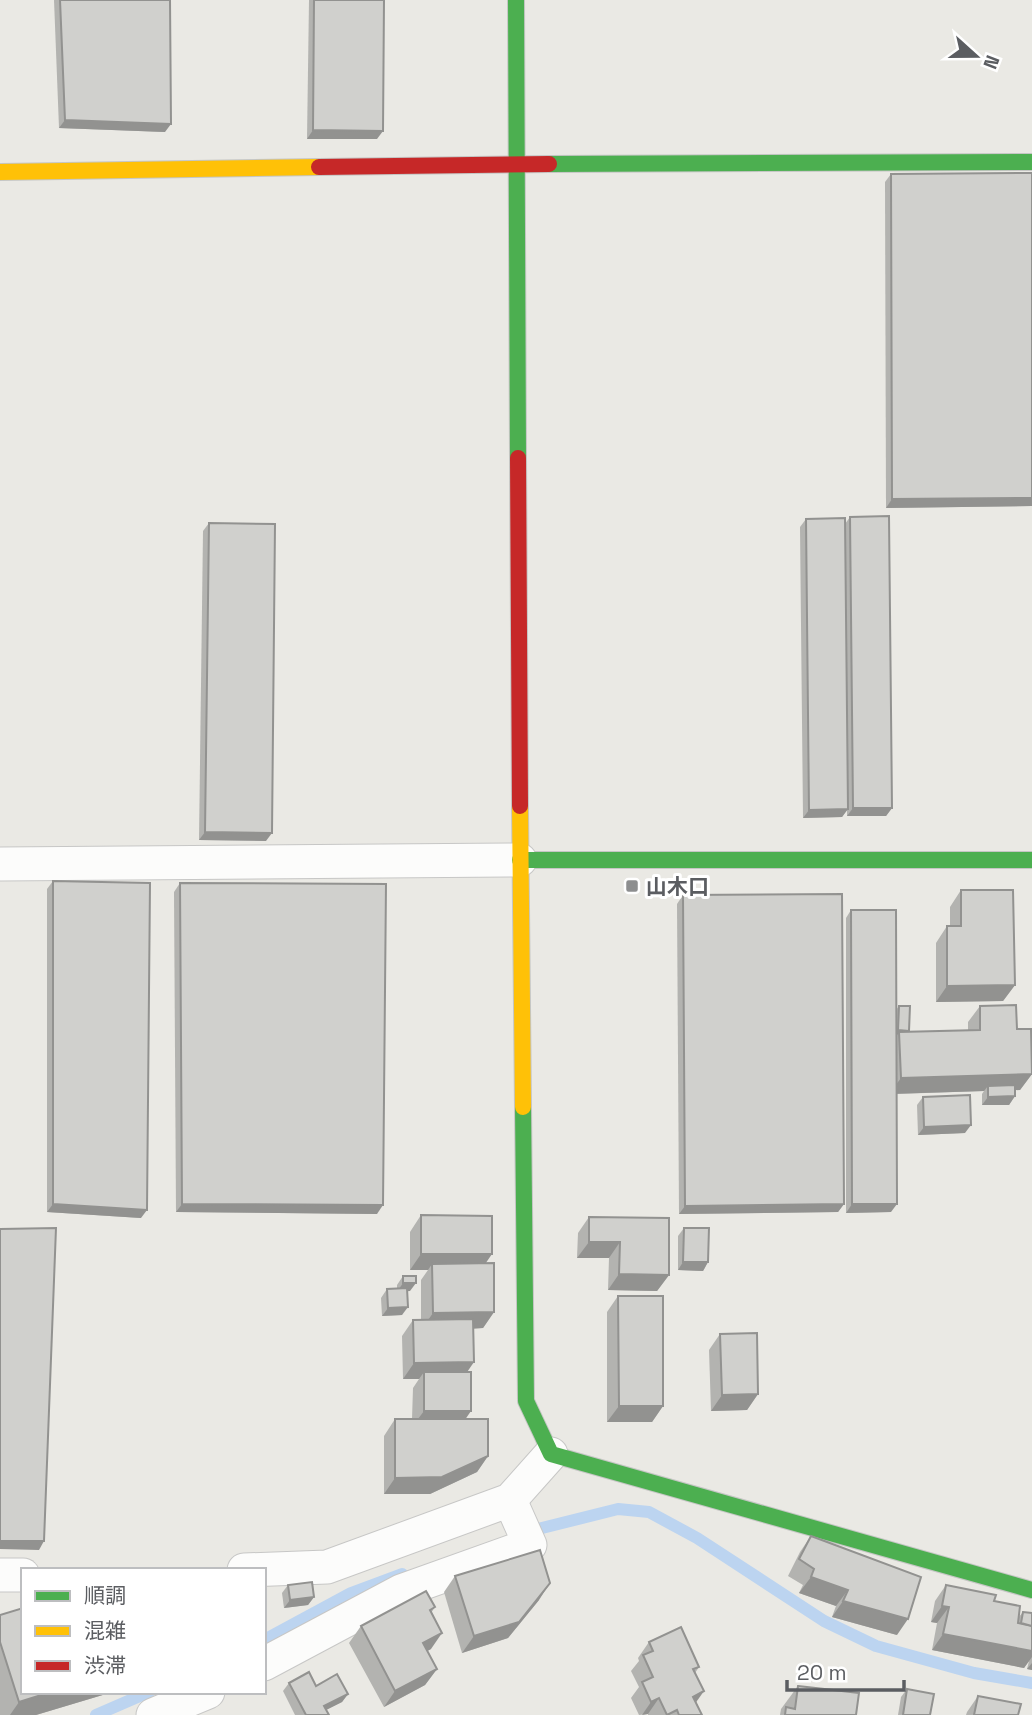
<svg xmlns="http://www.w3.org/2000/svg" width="1032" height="1715" font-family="'Space Grotesk','Noto Sans JP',sans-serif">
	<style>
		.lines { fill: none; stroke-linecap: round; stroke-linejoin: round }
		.stream { stroke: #bcd4f0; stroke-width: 12 }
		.street-casing { stroke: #c7c7c6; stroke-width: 35 }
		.fast-casing { stroke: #c5c6c4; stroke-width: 18 }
		.slow-casing { stroke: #c5c6c4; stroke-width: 18 }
		.jam-casing { stroke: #c5c6c4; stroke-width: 18 }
		.street { stroke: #fcfcfb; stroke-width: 33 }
		.fast { stroke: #4caf50; stroke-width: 16 }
		.slow { stroke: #ffc107; stroke-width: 16 }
		.jam { stroke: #c62828; stroke-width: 16 }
		.wall { fill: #b3b3b0 }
		.shaded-wall { fill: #929290 }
		.building { fill: #d0d0cd; stroke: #929290; stroke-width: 2 }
		.poi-dot { fill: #8d8e8f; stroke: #fff; stroke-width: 2.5 }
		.labels { text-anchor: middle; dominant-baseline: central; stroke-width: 6; stroke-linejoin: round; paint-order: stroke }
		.poi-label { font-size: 21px; font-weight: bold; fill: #5b5d61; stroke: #fff; text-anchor: start }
	</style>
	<rect width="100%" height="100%" fill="#eae9e4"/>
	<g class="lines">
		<!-- stream -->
		<g class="stream">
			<polyline points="526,1532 618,1509 649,1512 697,1538 824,1621 876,1646 974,1673 1032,1683"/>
			<polyline points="264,1640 351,1593 402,1574"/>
			<polyline points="96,1715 149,1692"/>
		</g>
		<!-- street casing -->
		<g class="street-casing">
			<g id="street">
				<polyline points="0,864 520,860"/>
				<polyline points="244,1570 327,1567 510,1500 551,1454"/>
				<polyline points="0,1575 23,1575"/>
				<polyline points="264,1664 401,1591 530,1545 510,1500"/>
				<polyline points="153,1715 208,1692"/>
			</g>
		</g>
		<!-- fast casing -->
		<g class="fast-casing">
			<g id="fast">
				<polyline points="516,0 518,458"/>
				<polyline points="549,164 1032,162"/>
				<polyline points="520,860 1032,860"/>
				<polyline points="523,1107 526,1401 551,1454 1032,1590"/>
			</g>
		</g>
		<!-- slow casing -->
		<g class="slow-casing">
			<g id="slow">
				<polyline points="0,172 319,167"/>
				<polyline points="520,806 523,1107"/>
			</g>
		</g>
		<!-- jam casing -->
		<g class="jam-casing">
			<g id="jam">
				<polyline points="319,167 549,164"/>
				<polyline points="518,458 520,806"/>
			</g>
		</g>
		<!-- street -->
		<use href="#street" class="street"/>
		<!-- fast -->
		<use href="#fast" class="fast"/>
		<!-- slow -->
		<use href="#slow" class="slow"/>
		<!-- jam -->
		<use href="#jam" class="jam"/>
	</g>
	<!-- wall -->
	<g class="wall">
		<polygon points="54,0 170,0 165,132 59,128"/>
		<polygon points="309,0 384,0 377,139 307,139"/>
		<polygon points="891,174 1032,506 886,508 885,182"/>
		<polygon points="850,517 892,808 886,816 847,816 847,810 842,817 803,818 800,527 806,519 845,524"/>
		<polygon points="209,523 266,841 199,840 203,531"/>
		<polygon points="53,881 141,1218 47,1212 47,889"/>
		<polygon points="180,883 377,1214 176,1212 174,892"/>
		<polygon points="961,890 1015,985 1003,1001 936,1002 936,943 947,926 950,926 950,907"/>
		<polygon points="683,895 844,1204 838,1212 679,1214 677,904"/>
		<polygon points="851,910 896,1010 899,1006 909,1031 908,1032 968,1030 968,1022 980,1006 1017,1029 1032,1074 1020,1090 1015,1090 1015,1096 1009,1105 982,1105 982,1094 984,1091 896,1094 891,1212 846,1213 846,918"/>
		<polygon points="923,1097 965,1133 918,1135 917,1105"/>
		<polygon points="421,1215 486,1263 494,1312 483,1328 473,1329 467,1372 466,1419 488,1456 477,1472 430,1494 384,1494 384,1436 395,1419 412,1419 413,1388 419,1379 403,1379 402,1336 413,1320 421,1320 421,1280 428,1270 410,1270 410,1232"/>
		<polygon points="589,1217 669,1275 657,1291 608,1290 609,1258 577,1258 578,1233"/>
		<polygon points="684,1228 708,1262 703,1271 678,1270 678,1236"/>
		<polygon points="403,1276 410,1291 407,1291 402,1315 382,1316 381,1298 387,1289 397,1288 397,1285"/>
		<polygon points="618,1296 663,1406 652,1422 607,1422 607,1312"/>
		<polygon points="720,1334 758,1394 747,1410 711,1411 709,1350"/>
		<polygon points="811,1536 897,1635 832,1617 836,1606 799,1593 803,1585 788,1576 800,1552"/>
		<polygon points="455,1576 539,1600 508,1638 462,1653 444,1592"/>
		<polygon points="288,1585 314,1597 308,1605 284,1608 282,1593"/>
		<polygon points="946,1585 994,1601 1018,1618 1023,1612 1032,1613 1032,1670 1027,1669 1029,1661 1024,1668 932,1650 937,1623 931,1622 935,1601"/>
		<polygon points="435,1607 431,1613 431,1649 427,1651 437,1669 425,1685 384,1707 349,1643 361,1626"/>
		<polygon points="0,1615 23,1692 106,1694 36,1715 0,1715"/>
		<polygon points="649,1642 699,1667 695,1673 696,1702 702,1715 648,1715 648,1714 639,1715 631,1698 639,1687 631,1671 639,1661 638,1658"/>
		<polygon points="289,1683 316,1686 348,1694 342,1702 326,1710 329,1715 295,1715 283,1691"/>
		<polygon points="798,1686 856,1715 780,1715 781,1709"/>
		<polygon points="907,1689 930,1715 898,1715 901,1697"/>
		<polygon points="978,1696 1018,1715 966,1715 967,1712"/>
	</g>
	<!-- shaded-wall -->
	<g class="shaded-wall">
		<polygon points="65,120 171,124 165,132 59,128"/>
		<polygon points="313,130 383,131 377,139 307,139"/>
		<polygon points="1032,498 1032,506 886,508 892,499"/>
		<polygon points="853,808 892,808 886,816 847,816"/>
		<polygon points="848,809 842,817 803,818 809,810"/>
		<polygon points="205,832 272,833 266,841 199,840"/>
		<polygon points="1015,985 1003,1001 936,1002 947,986"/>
		<polygon points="898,1030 909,1031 904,1039 899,1032 895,1039 892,1039"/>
		<polygon points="1032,1074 1020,1090 988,1091 988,1086 984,1091 889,1094 901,1078"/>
		<polygon points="1015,1096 1009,1105 982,1105 988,1097"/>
		<polygon points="971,1125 965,1133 918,1135 924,1127"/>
		<polygon points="53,1204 147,1210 141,1218 47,1212"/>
		<polygon points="182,1204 383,1205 377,1214 176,1212"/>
		<polygon points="844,1204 838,1212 679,1214 685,1206"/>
		<polygon points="852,1204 897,1204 891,1212 846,1213"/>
		<polygon points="589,1242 620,1242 609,1258 577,1258"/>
		<polygon points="421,1254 492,1254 481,1270 432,1264 428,1270 410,1270"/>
		<polygon points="683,1262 708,1262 703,1271 678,1270"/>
		<polygon points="619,1274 669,1275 657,1291 608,1290"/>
		<polygon points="403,1283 416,1283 410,1291 397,1292"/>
		<polygon points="408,1307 402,1315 382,1316 388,1308"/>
		<polygon points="494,1312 483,1328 421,1330 433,1313"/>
		<polygon points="474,1362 463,1378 424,1372 419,1379 403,1379 414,1363"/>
		<polygon points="758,1394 747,1410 711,1411 722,1395"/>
		<polygon points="619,1406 663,1406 652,1422 607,1422"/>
		<polygon points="424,1411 471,1411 460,1427 412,1427"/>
		<polygon points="488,1456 477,1472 430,1494 384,1494 395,1478"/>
		<polygon points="0,1541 44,1541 39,1550 0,1549"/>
		<polygon points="811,1577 848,1590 836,1606 799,1593"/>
		<polygon points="550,1583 539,1600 508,1638 462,1653 474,1636"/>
		<polygon points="314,1597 308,1605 284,1608 290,1600"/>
		<polygon points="843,1601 908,1619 897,1635 832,1617"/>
		<polygon points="942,1606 949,1607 937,1623 931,1622"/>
		<polygon points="442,1633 431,1649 411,1660 423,1643"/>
		<polygon points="943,1634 1032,1651 1032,1657 1024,1668 932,1650"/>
		<polygon points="1032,1663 1032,1670 1027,1669"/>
		<polygon points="437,1669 425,1685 384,1707 395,1691"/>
		<polygon points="704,1691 692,1708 693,1697"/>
		<polygon points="51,1692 107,1692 106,1694 36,1715 10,1715 19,1702"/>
		<polygon points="348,1694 342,1702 318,1714 324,1706"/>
		<polygon points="659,1698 648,1714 642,1715 651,1702"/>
	</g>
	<!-- building -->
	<g class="building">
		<polygon points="60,0 170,0 171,124 65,120"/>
		<polygon points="314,0 384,0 383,131 313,130"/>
		<polygon points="1032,173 1032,498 892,499 891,174"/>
		<polygon points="889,516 892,808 853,808 850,517"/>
		<polygon points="845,518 848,809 809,810 806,519"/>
		<polygon points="209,523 275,524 272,833 205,832"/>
		<polygon points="53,881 150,883 147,1210 53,1204"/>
		<polygon points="180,883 386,884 383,1205 182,1204"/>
		<polygon points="961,890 1013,890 1015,985 947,986 947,926 961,926"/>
		<polygon points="842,894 844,1204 685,1206 683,895"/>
		<polygon points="851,910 896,910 897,1204 852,1204"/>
		<polygon points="1016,1005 1017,1029 1031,1029 1032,1074 901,1078 899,1032 980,1030 980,1006"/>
		<polygon points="899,1006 910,1006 909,1031 898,1030"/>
		<polygon points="1015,1085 1015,1096 988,1097 988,1086"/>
		<polygon points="970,1095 971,1125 924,1127 923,1097"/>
		<polygon points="421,1215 492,1216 492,1254 421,1254"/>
		<polygon points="589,1217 669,1218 669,1275 619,1274 620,1242 589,1242"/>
		<polygon points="56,1228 44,1541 0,1541 0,1229"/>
		<polygon points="684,1228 709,1228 708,1262 683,1262"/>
		<polygon points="494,1263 494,1312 433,1313 432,1264"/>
		<rect x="403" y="1276" width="13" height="7"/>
		<polygon points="407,1288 408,1307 388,1308 387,1289"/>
		<polygon points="618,1296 663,1296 663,1406 619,1406"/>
		<polygon points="473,1319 474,1362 414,1363 413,1320"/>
		<polygon points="757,1333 758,1394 722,1395 720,1334"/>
		<rect x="424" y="1372" width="47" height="39"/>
		<polygon points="395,1419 488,1419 488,1456 442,1477 395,1478"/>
		<polygon points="811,1536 921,1577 908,1619 843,1601 848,1590 811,1577 814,1569 799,1559"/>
		<polygon points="540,1550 550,1583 519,1622 474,1636 455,1576"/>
		<polygon points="312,1582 314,1597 290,1600 288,1585"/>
		<polygon points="946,1585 996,1595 994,1601 1020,1606 1018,1623 1032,1626 1032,1651 943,1634 949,1607 942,1606"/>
		<polygon points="426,1591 435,1607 430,1610 442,1633 423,1643 437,1669 395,1691 361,1626"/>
		<polygon points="23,1608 23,1692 51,1692 19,1702 0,1642 0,1615"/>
		<polygon points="1023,1612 1032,1613 1032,1626 1021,1623"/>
		<polygon points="681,1627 699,1667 693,1669 704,1691 693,1697 702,1715 679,1715 677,1710 667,1715 659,1698 651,1702 642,1682 653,1677 643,1655 653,1651 649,1642"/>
		<polygon points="309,1672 316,1686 337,1674 348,1694 324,1706 329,1715 306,1715 289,1683"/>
		<polygon points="798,1686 859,1693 856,1715 785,1715 786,1707 795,1709"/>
		<polygon points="907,1689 934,1694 930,1715 903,1715"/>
		<polygon points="978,1696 1021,1704 1018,1715 974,1715"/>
	</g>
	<!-- markers -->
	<rect class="poi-dot" x="625" y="879" width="14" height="14" rx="3.5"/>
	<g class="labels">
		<!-- poi labels -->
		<g class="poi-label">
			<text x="646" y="886">山木口</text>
		</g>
	</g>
	<!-- legend -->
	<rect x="21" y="1568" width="245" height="126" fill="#ffffff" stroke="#bdbec0" stroke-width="2"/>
	<rect x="35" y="1591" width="35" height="10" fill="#4caf50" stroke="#bdbec0" stroke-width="2"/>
	<text x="84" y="1603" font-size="21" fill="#5b5d61">順調</text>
	<rect x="35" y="1626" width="35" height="10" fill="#ffc107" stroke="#bdbec0" stroke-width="2"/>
	<text x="84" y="1638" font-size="21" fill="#5b5d61">混雑</text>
	<rect x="35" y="1661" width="35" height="10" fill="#c62828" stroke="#bdbec0" stroke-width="2"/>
	<text x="84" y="1673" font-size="21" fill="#5b5d61">渋滞</text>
	<!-- north arrow -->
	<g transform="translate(976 56) rotate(111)" stroke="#ffffff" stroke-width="5" paint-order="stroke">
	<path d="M0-5L12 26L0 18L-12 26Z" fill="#5b5d61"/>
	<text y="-10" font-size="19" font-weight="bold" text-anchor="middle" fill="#5b5d61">N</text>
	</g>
	<!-- scale -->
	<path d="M787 1680v10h117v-10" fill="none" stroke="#5b5d61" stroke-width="3.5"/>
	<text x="797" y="1680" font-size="21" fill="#5b5d61" stroke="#ffffff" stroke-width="5" paint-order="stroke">20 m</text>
</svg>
